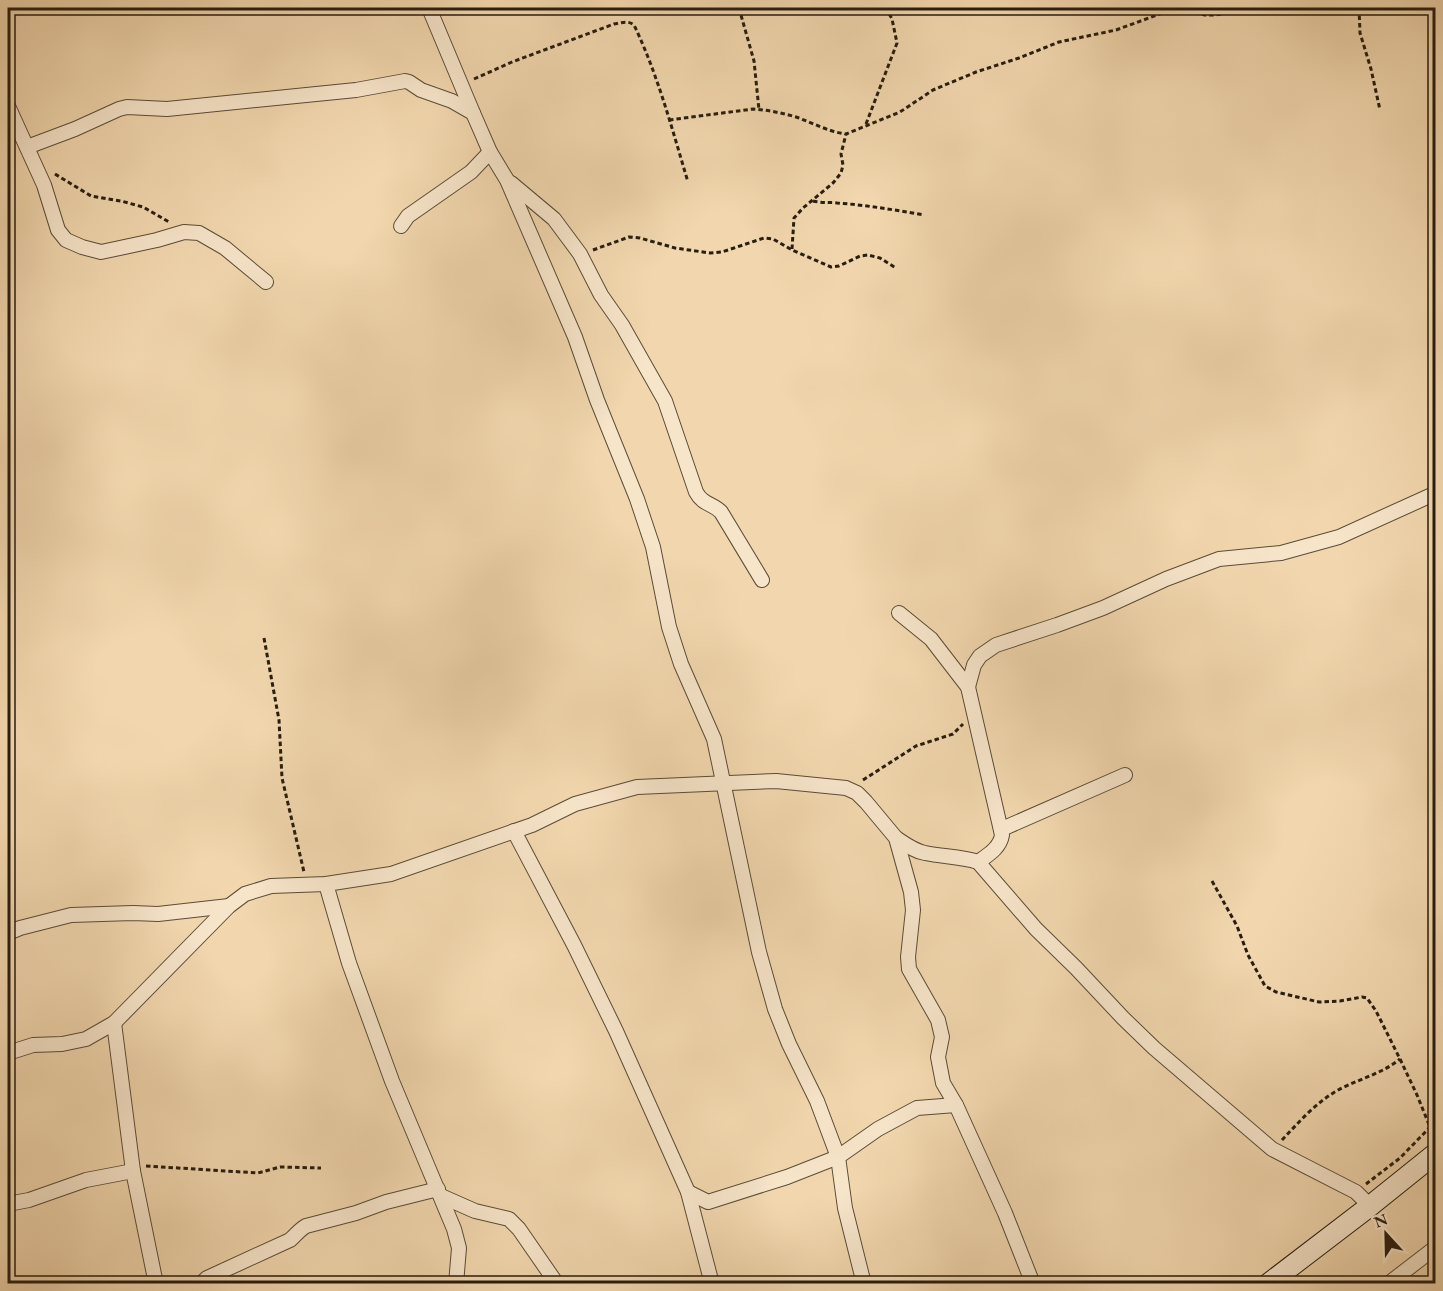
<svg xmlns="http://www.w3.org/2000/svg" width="1443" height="1291" font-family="'EB Garamond',serif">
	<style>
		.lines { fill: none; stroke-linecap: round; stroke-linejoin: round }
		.minor-casing { stroke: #5a4c36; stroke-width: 16 }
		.secondary-casing { stroke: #271d0e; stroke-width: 22 }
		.path { stroke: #271d0e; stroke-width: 3; stroke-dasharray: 4.5 3; stroke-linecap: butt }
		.minor { stroke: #f7e5ca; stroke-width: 14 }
		.secondary { stroke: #f7e5ca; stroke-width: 20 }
	</style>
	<rect width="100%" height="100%" fill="#f2d7ae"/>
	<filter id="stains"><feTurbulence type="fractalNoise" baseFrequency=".00333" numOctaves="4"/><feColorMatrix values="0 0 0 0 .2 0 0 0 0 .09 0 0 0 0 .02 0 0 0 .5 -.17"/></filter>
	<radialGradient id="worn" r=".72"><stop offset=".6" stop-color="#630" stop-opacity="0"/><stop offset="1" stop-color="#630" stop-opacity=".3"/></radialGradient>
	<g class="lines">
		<!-- minor casing -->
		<g class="minor-casing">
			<g id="minor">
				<polyline points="429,8 473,113 490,152 507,180 575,337 597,400 637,499 653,547 669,627 681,664 714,739 759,952 775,1009 789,1044 817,1101 838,1157 845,1208 864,1284"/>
				<polyline points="8,106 44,185 58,230 66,240 82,247 101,252 157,240 184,232 199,233 225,248 266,282"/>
				<polyline points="27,147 75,129 119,109 127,107 167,109 356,90 405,81 409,82 421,90 452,101 473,113"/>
				<path d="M511,183L554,219L580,254L601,295L622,325L665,401L696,492C703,505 712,503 721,512L762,580"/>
				<polyline points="401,226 408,216 471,172 490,152"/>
				<path d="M899,613L931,639L968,687L1002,835C1000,848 988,855 978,862"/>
				<polyline points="968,687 974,665 980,656 996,645 1057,625 1103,608 1166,579 1219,559 1281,553 1339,537 1436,493"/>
				<polyline points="1002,829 1125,775"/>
				<polyline points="514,831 574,945 616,1031 688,1192 712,1284"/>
				<path d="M896,838C905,844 914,851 925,853C943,857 960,856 978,862L1036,929L1076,968L1123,1018L1154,1048L1272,1149L1356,1192L1370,1206"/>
				<polyline points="326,884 349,963 392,1081 454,1229 459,1248 456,1284"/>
				<polyline points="8,933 20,928 71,915 133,913 158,914 229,906"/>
				<polyline points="114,1023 133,1171 156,1284"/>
				<polyline points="8,1053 33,1045 62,1044 86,1039 114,1023 229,906 245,894 271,886 326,884 391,874 532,825 575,804 637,787 776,781 846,788 857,793 866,802 896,838 911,892 913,910 908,957 909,969 938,1020 942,1037 938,1057 943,1083 956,1105 1005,1213 1033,1284"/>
				<polyline points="688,1192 708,1202 787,1177 838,1157 878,1129 917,1108 956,1105"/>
				<polyline points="441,1196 475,1211 509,1219 519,1229 557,1284"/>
				<polyline points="8,1204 29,1200 86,1180 133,1171"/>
				<path d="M201,1284L207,1278L290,1240C296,1235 299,1230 306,1226L356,1213L386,1202L438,1189"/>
				<polyline points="1388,1284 1436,1247"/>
			</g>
		</g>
		<!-- secondary casing -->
		<g class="secondary-casing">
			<polyline id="secondary" points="1268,1284 1370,1206 1436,1153"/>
		</g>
		<!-- path -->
		<g class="path">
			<polyline points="739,8 754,61 759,110"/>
			<polyline points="1359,8 1360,33 1371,69 1380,110"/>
			<path d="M474,79L512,62L614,24C621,23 628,20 634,25C658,75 672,129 688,182"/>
			<path d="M669,120L753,109C768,110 782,113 796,117C813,123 829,132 846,134L900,112L933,90L976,72L1019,58L1059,42L1116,30L1168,11L1179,9L1205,15H1216L1250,8"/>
			<polyline points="866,124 897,43 892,19 886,8"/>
			<polyline points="55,174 91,196 121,201 143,207 169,222"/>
			<path d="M813,201C821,203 828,202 837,203C866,205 895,210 924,215"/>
			<polyline points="792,249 794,218 803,208 833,183 841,173 843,165 841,154 846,134"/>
			<polyline points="593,250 629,237 640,238 675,248 710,253 722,252 764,238 773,239 792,250 831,267 839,266 860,256 868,255 880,258 896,268"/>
			<polyline points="264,638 279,720 282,778 304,872"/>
			<polyline points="863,780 916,746 953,734 963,724"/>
			<polyline points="1212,881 1237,926 1248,955 1265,986 1276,992 1319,1002 1340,1001 1362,997 1367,998 1376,1011 1400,1059 1417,1095 1430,1127"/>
			<path d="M1282,1140C1300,1121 1318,1100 1342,1088C1362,1078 1383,1073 1400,1059"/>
			<polyline points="146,1166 258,1173 280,1167 321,1168"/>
			<polyline points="1366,1184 1400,1158 1436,1121"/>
		</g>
		<!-- minor -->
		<use href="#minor" class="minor"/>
		<!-- secondary -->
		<use href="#secondary" class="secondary"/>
	</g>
	<!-- margin -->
	<rect width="1443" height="1291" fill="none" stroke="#f2d7ae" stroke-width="30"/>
	<rect x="9" y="9" width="1425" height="1273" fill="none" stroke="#271d0e" stroke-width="3"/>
	<rect x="15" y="15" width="1413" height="1261" fill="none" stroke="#271d0e" stroke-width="1.5"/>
	<!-- north arrow -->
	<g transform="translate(1386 1234) rotate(338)" stroke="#f7e5ca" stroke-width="4.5" paint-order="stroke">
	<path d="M0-4.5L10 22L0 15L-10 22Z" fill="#271d0e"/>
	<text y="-9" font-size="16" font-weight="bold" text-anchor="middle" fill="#271d0e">N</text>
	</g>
	<rect width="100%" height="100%" filter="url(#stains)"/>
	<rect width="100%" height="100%" fill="url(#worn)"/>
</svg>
